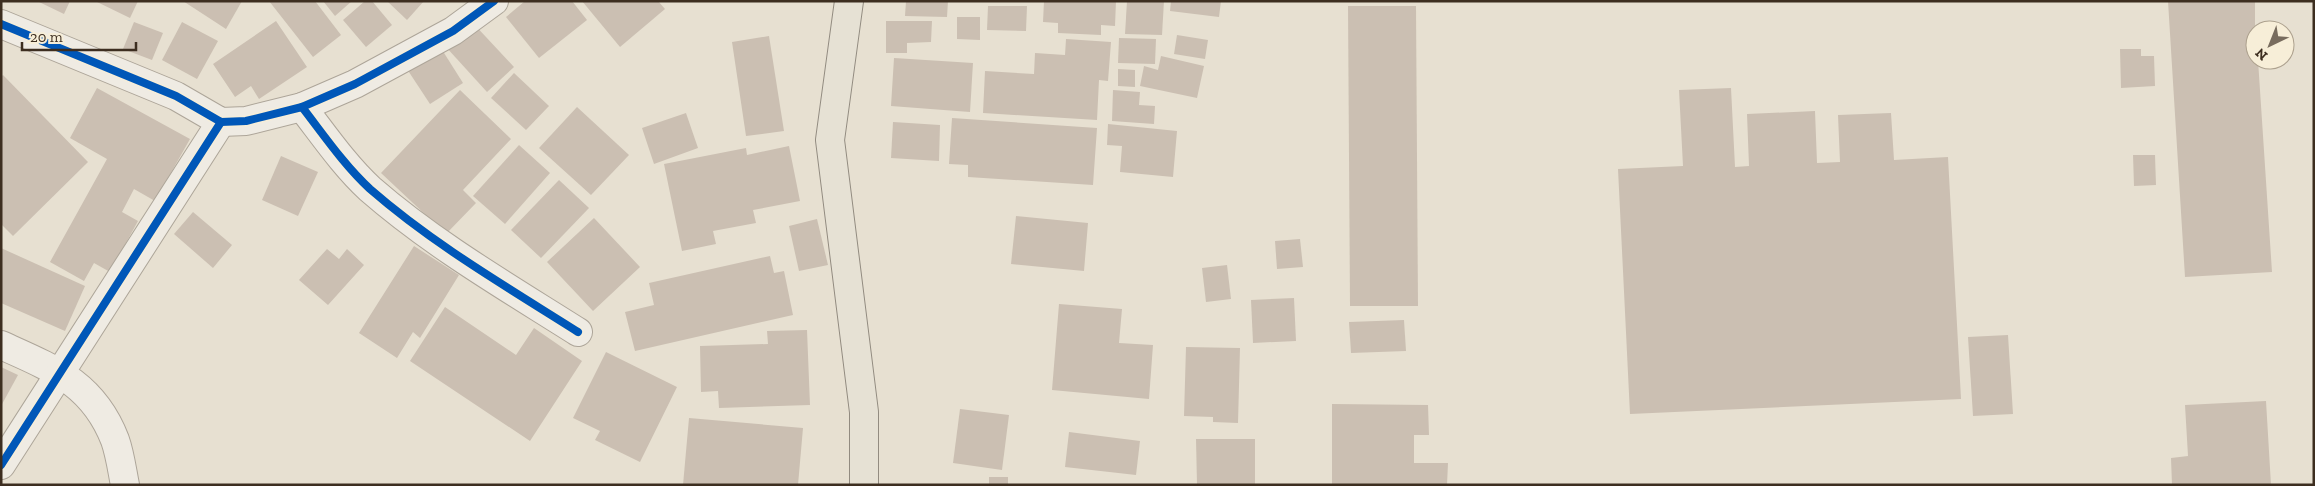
<svg xmlns="http://www.w3.org/2000/svg" width="2315" height="486" font-family="'Zilla Slab',serif">
	<style>
		.building { fill: #cbbfb2 }
		.lines { fill: none; stroke-linecap: round; stroke-linejoin: round }
		.street-casing { stroke: #ada599; stroke-width: 30 }
		.primary-casing { stroke: #928b80; stroke-width: 30 }
		.street { stroke: #efebe3; stroke-width: 28 }
		.primary { stroke: #e6e1d4; stroke-width: 28 }
		.cycleway-casing { stroke: #f7eed8; stroke-width: 11 }
		.cycleway { stroke: #0057b8; stroke-width: 8 }
	</style>
	<rect width="100%" height="100%" fill="#e7e0d1"/>
	<!-- building -->
	<g class="building">
		<polygon points="37,1 70,1 64,14"/>
		<polygon points="95,1 138,1 130,18"/>
		<polygon points="183,1 242,1 226,29"/>
		<polygon points="269,1 315,1 341,35 313,57"/>
		<polygon points="323,1 352,1 335,16"/>
		<polygon points="365,1 372,1 392,25 366,47 343,20"/>
		<polygon points="387,1 424,1 407,20"/>
		<polygon points="525,1 572,1 587,20 539,58 506,17"/>
		<polygon points="582,1 658,1 665,9 620,47"/>
		<polygon points="906,1 948,1 947,17 905,16"/>
		<polygon points="1044,1 1116,1 1115,26 1101,25 1101,35 1058,33 1058,23 1043,22"/>
		<polygon points="1127,1 1164,1 1162,35 1125,34"/>
		<polygon points="1171,1 1221,1 1219,17 1170,11"/>
		<polygon points="2168,1 2255,1 2255,60 2258,60 2272,272 2185,277"/>
		<polygon points="988,6 1027,6 1026,31 987,30"/>
		<polygon points="1348,6 1416,6 1418,306 1350,306"/>
		<polygon points="957,17 980,17 980,40 957,39"/>
		<polygon points="276,21 307,67 259,99 251,86 235,97 213,64"/>
		<polygon points="886,21 932,21 931,42 907,43 907,53 886,53"/>
		<polygon points="134,22 163,33 152,60 123,49"/>
		<polygon points="182,22 218,41 197,79 162,60"/>
		<polygon points="472,22 514,67 487,92 446,47"/>
		<polygon points="1177,35 1208,40 1205,59 1174,54"/>
		<polygon points="769,36 784,131 746,136 732,42"/>
		<polygon points="1119,38 1156,39 1155,64 1118,63"/>
		<polygon points="1066,39 1111,42 1108,81 1099,80 1097,120 983,113 985,71 1034,74 1035,53 1065,55"/>
		<polygon points="439,45 463,83 430,104 405,66"/>
		<polygon points="2120,49 2141,49 2141,56 2154,56 2155,86 2121,88"/>
		<polygon points="1161,56 1204,66 1197,98 1140,86 1144,66 1158,70"/>
		<polygon points="894,58 973,63 970,112 891,106"/>
		<polygon points="1118,69 1135,70 1135,87 1118,86"/>
		<polygon points="514,73 549,106 526,130 491,98"/>
		<polygon points="3,75 88,162 13,236 1,224 1,77"/>
		<polygon points="97,88 190,139 155,201 134,189 122,212 138,221 110,272 94,263 84,281 50,262 107,159 70,138"/>
		<polygon points="1731,88 1735,167 1749,166 1747,114 1815,111 1817,163 1840,162 1838,115 1891,113 1894,160 1948,157 1961,399 1630,414 1618,169 1683,166 1679,90"/>
		<polygon points="460,90 511,139 463,190 476,203 446,234 381,173"/>
		<polygon points="1113,90 1140,92 1139,105 1155,106 1154,124 1112,121"/>
		<polygon points="577,107 629,155 591,195 539,148"/>
		<polygon points="686,113 698,148 654,164 642,128"/>
		<polygon points="952,118 1097,128 1093,185 968,177 968,165 949,164"/>
		<polygon points="893,122 940,125 939,161 891,158"/>
		<polygon points="1108,124 1177,131 1173,177 1120,172 1122,146 1107,145"/>
		<polygon points="519,145 550,173 505,224 473,196"/>
		<polygon points="789,146 800,201 753,210 756,223 713,231 716,244 682,251 664,164 746,148 747,155"/>
		<polygon points="2133,155 2155,155 2156,185 2134,186"/>
		<polygon points="281,156 318,172 298,216 262,200"/>
		<polygon points="559,180 589,208 541,258 511,230"/>
		<polygon points="193,212 232,245 213,268 174,234"/>
		<polygon points="1016,216 1088,223 1084,271 1011,264"/>
		<polygon points="594,218 640,267 593,311 547,262"/>
		<polygon points="817,219 828,265 799,271 789,226"/>
		<polygon points="1300,239 1303,267 1277,269 1275,241"/>
		<polygon points="414,246 459,275 420,338 413,332 397,358 359,333"/>
		<polygon points="1,248 85,286 65,331 1,303"/>
		<polygon points="327,249 339,259 347,249 364,265 328,305 299,280"/>
		<polygon points="770,256 774,273 784,271 793,315 635,351 625,312 654,305 649,283"/>
		<polygon points="1227,265 1231,299 1206,302 1202,268"/>
		<polygon points="1294,298 1296,341 1253,343 1251,300"/>
		<polygon points="1059,304 1122,309 1119,343 1153,345 1149,399 1052,390"/>
		<polygon points="445,307 516,355 534,328 582,361 530,441 410,361"/>
		<polygon points="1404,320 1406,351 1351,353 1349,322"/>
		<polygon points="807,330 810,405 719,408 718,391 701,392 700,346 768,344 767,331"/>
		<polygon points="2008,335 2013,414 1973,416 1968,337"/>
		<polygon points="1186,347 1240,348 1238,423 1213,422 1213,417 1184,416"/>
		<polygon points="606,352 677,387 640,462 595,440 600,431 573,418"/>
		<polygon points="1,367 18,375 1,406"/>
		<polygon points="2266,401 2271,485 2172,485 2171,458 2188,456 2185,405"/>
		<polygon points="1332,404 1428,405 1429,435 1414,435 1414,463 1448,463 1447,485 1332,485"/>
		<polygon points="960,409 1009,415 1002,470 953,463"/>
		<polygon points="689,418 803,428 798,485 683,485"/>
		<polygon points="1069,432 1140,441 1136,475 1065,467"/>
		<polygon points="1196,439 1255,439 1255,485 1197,485"/>
		<rect x="989" y="477" width="19" height="8"/>
	</g>
	<g class="lines">
		<!-- street casing -->
		<g class="street-casing">
			<g id="street">
				<polyline points="1,24 176,96 221,122 246,121 302,107 355,84 453,31 494,1"/>
				<path d="M302,107C323,134 344,165 370,189C433,244 507,287 578,332"/>
				<path d="M1,345C52,368 93,383 115,440C120,454 122,470 125,485"/>
				<polyline points="1,465 221,122"/>
			</g>
		</g>
		<!-- primary casing -->
		<g class="primary-casing">
			<polyline id="primary" points="849,1 830,140 864,412 864,485"/>
		</g>
		<!-- street -->
		<use href="#street" class="street"/>
		<!-- primary -->
		<use href="#primary" class="primary"/>
		<!-- cycleway casing -->
		<g class="cycleway-casing">
			<g id="cycleway">
				<polyline points="1,24 176,96 221,122 246,121 302,107 355,84 453,31 494,1"/>
				<path d="M302,107C323,134 344,165 370,189C433,244 507,287 578,332"/>
				<polyline points="1,465 221,122"/>
			</g>
		</g>
		<!-- cycleway -->
		<use href="#cycleway" class="cycleway"/>
	</g>
	<!-- border -->
	<rect width="2315" height="486" fill="none" stroke="#3d2e20" stroke-width="5"/>
	<!-- north arrow -->
	<g transform="translate(2270 45) rotate(223)"><circle r="24" fill="#f7eed8" stroke="#ada18e"/>
	<path d="M0-4L9 19L0 12L-9 19Z" fill="#786c5e"/>
	<text y="-8" font-size="14" font-weight="bold" text-anchor="middle" fill="#3d2e20">N</text>
	</g>
	<!-- scale -->
	<path d="M22 42v8h114v-8" fill="none" stroke="#3d2e20" stroke-width="2.5"/>
	<text x="30" y="42" font-size="15" fill="#3d2e20" stroke="#f7eed8" stroke-width="4" paint-order="stroke">20 m</text>
</svg>
